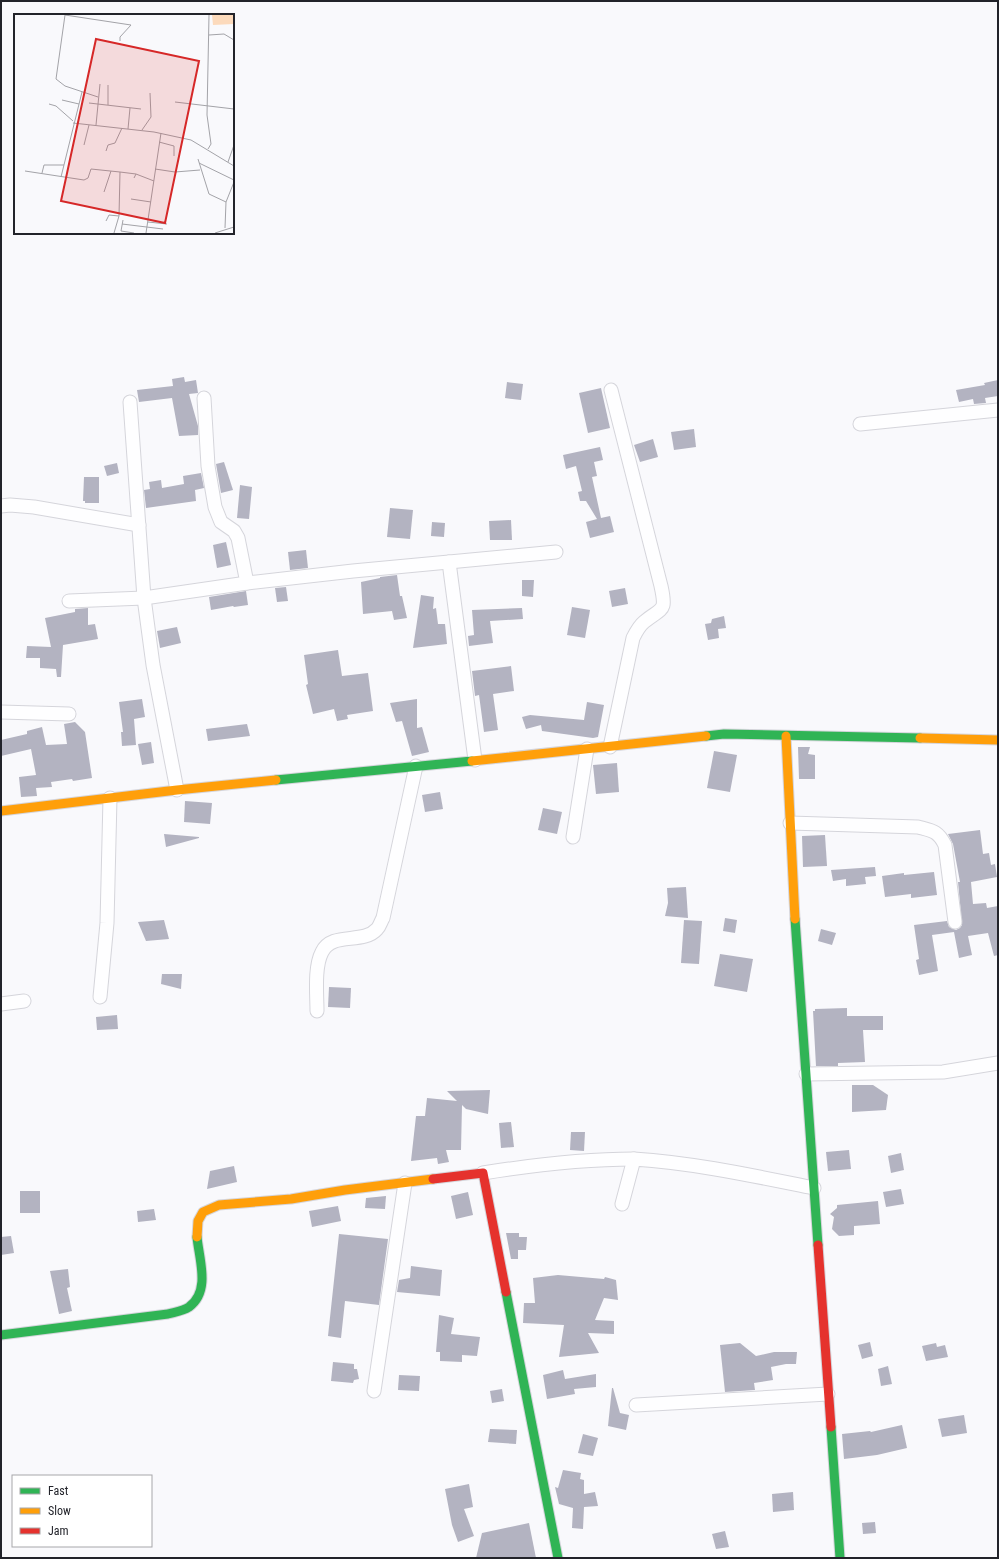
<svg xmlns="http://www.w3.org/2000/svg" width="999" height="1559" font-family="'Roboto Condensed',sans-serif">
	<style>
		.building { fill: #b3b3c1 }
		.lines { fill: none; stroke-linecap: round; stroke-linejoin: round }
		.street-casing { stroke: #d5d5db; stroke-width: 15 }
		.fast-casing { stroke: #d5d5db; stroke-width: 11 }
		.slow-casing { stroke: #d5d5db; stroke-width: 11 }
		.jam-casing { stroke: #d5d5db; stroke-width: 11 }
		.street { stroke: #fefeff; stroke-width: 13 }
		.fast { stroke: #30b455; stroke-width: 9 }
		.slow { stroke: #ff9f0a; stroke-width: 9 }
		.jam { stroke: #e5322d; stroke-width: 9 }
		.inset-road { fill: none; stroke: #a3a3a8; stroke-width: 1 }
		.view { fill: #d62828; fill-opacity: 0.15; stroke: #d62828; stroke-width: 2 }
		.inset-edge { fill: none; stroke: #22232a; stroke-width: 2 }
	</style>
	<rect width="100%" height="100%" fill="#f9f9fc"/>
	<!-- building -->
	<g class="building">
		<polygon points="184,377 185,382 196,380 198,393 189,394 198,426 198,435 179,436 172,398 139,402 137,390 173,386 172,379"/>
		<polygon points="998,380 998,396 985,398 986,403 974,404 973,399 959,402 956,390 985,385 984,383"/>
		<polygon points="507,382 523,384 521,400 505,398"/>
		<polygon points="601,388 610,428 588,433 579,393"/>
		<polygon points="694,429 696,447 674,450 671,432"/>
		<polygon points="653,439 658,457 640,462 634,445"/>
		<polygon points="600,447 603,460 594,462 597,476 592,477 601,518 610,516 614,532 590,538 586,522 597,519 586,501 580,501 578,492 582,491 576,466 566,469 563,455"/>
		<polygon points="224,462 233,490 221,493 216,464"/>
		<polygon points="117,463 119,473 107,476 104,466"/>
		<polygon points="201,473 204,488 195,490 196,501 146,508 144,490 150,489 149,482 161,480 162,488 184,484 183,476"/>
		<polygon points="84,477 99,477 99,503 85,503 85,501 83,501"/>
		<polygon points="240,485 252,487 249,519 237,518"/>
		<polygon points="390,508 413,510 410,539 387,537"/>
		<polygon points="511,520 512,540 490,540 489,521"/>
		<polygon points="432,522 445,523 444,537 431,536"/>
		<polygon points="226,542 231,565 217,568 213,545"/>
		<polygon points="306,550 308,568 290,570 288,552"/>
		<polygon points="397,575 400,596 402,596 407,618 394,620 392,611 363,614 361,582 380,578 380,577"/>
		<polygon points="522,580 534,580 533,597 522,596"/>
		<polygon points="286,587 288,601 277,602 275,588"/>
		<polygon points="625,588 628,604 612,607 609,591"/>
		<polygon points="246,591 248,605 234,607 233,606 211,610 209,597"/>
		<polygon points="421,595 434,597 433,609 436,608 438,624 445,624 447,644 413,648"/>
		<polygon points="572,607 590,610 585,638 567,635"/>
		<polygon points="88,608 88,625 95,624 98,639 63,645 61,677 57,677 56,669 40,668 40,658 26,658 27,646 51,647 45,618 75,612 75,609"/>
		<polygon points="522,608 523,619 490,621 493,643 469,646 468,636 474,635 472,610"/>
		<polygon points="724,616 726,628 718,629 719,638 708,640 705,624 711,623 712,619"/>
		<polygon points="177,627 181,643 160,648 157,631"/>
		<polygon points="338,650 342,676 368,673 373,711 347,715 348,719 337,721 334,709 313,714 306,685 308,684 304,655"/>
		<polygon points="511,666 514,691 493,694 498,730 484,732 479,695 475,696 472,671"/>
		<polygon points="142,699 145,717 134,719 136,745 122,746 121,732 123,732 119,702"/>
		<polygon points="417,699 417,728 422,727 429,752 412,756 402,721 396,722 390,703"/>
		<polygon points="587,702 604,705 598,737 593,738 542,731 541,725 526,729 522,717 530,715 584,720"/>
		<polygon points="75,722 85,732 92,778 73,781 72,779 51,782 52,787 36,788 37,796 21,797 19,777 36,775 31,749 1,756 1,740 27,734 27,731 42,727 46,745 67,744 64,724"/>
		<polygon points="247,724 250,736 208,741 206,729"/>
		<polygon points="151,742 154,763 142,765 138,744"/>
		<polygon points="798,747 810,747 808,754 815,755 815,779 799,779"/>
		<polygon points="714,751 737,755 730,792 707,788"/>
		<polygon points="617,763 619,792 596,794 593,765"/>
		<polygon points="440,792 443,809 425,812 422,795"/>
		<polygon points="185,801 212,803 210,824 184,822"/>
		<polygon points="543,808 562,812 557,834 538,830"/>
		<polygon points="980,830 983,854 989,853 991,865 995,864 997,877 971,882 973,904 986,903 987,908 998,906 998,955 994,956 988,933 968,936 972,955 959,958 954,932 932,935 938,971 919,975 916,960 919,959 914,925 947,921 949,927 956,930 960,928 962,925 958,882 960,882 953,844 948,834"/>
		<polygon points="164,834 199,837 199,838 166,847"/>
		<polygon points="825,835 827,866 803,867 802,836"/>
		<polygon points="875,867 876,876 865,877 866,884 846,886 846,879 833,881 831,870"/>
		<polygon points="934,872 937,895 911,898 911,894 885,897 882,876 904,873 904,875"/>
		<polygon points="686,887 688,918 665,916 668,903 667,888"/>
		<polygon points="725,918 737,920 735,933 723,931"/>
		<polygon points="164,920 169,939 146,941 138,922"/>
		<polygon points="684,920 702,921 699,964 681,963"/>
		<polygon points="821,929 836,933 832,945 818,941"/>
		<polygon points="720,954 753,959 747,992 714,986"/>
		<polygon points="162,974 182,974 181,989 161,984"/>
		<polygon points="329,987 351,988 350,1008 328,1007"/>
		<polygon points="847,1008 847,1016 883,1016 883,1030 863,1030 865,1062 838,1063 838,1066 816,1066 813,1011 815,1011 815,1009"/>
		<polygon points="117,1015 118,1029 97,1030 96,1017"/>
		<polygon points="852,1085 873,1085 888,1095 886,1110 852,1112"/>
		<polygon points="490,1090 488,1114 466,1109 462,1105 461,1150 446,1150 449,1162 438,1164 437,1158 411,1161 416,1116 425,1116 427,1098 457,1101 447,1091"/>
		<polygon points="511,1122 514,1147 501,1148 499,1123"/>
		<polygon points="571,1132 585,1132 584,1151 570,1150"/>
		<polygon points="849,1150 851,1169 828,1171 826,1152"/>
		<polygon points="901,1153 904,1170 891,1173 888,1156"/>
		<polygon points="234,1166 237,1182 207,1189 210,1171"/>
		<polygon points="901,1189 904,1204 886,1207 883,1192"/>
		<rect x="20" y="1191" width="20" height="22"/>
		<polygon points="468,1192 473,1215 456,1219 451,1196"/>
		<polygon points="386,1196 385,1209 365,1208 366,1198"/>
		<polygon points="878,1201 880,1224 854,1226 854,1235 839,1236 832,1229 834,1217 830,1214 837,1208 837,1205"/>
		<polygon points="338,1206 341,1221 312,1227 309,1211"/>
		<polygon points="154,1209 156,1220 138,1222 137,1211"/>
		<polygon points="506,1233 519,1233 519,1237 527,1237 526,1250 518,1250 518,1259 511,1259"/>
		<polygon points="339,1234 388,1239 379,1305 345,1301 341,1338 328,1336"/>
		<polygon points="11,1236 14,1253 1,1255 1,1237"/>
		<polygon points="411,1266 442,1270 440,1296 397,1292 399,1280 410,1278"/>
		<polygon points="68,1269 70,1287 67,1288 72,1311 59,1314 50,1271"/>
		<polygon points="558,1275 604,1279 605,1277 616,1280 618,1300 604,1298 595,1320 614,1321 614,1334 588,1333 599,1353 559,1357 564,1325 523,1323 524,1303 535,1303 533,1278"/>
		<polygon points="439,1315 454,1318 451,1334 480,1337 477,1356 462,1355 462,1362 440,1361 440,1352 436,1352"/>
		<polygon points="870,1342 873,1356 862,1359 858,1345"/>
		<polygon points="740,1343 756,1356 774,1352 797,1352 796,1364 786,1364 771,1367 773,1380 754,1383 755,1390 725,1392 720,1345"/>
		<polygon points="936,1343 937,1347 945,1345 948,1357 926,1361 922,1346"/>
		<polygon points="333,1362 354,1364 354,1369 357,1369 359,1379 354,1380 353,1383 331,1381"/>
		<polygon points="888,1366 892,1384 881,1386 878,1369"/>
		<polygon points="563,1370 565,1379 596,1374 596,1387 574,1389 575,1394 547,1399 543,1375"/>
		<polygon points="399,1375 420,1376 419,1391 398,1390"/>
		<polygon points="612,1388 613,1388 620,1413 629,1415 626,1430 608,1426"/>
		<polygon points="502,1389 504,1401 492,1403 490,1391"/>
		<polygon points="964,1415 967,1433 942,1437 938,1419"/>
		<polygon points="902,1425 907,1448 877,1455 844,1459 842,1434 870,1431 871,1432"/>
		<polygon points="490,1429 517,1430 516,1444 488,1442"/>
		<polygon points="583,1434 598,1438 593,1456 578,1453"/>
		<polygon points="563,1470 581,1473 580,1479 584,1480 584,1494 595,1492 598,1506 584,1507 583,1529 572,1528 573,1508 559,1504 555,1487 558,1488"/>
		<polygon points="469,1484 473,1507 464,1509 474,1536 458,1542 452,1525 445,1489"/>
		<polygon points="793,1492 794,1510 773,1512 772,1494"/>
		<polygon points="875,1522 876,1533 863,1534 862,1523"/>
		<polygon points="529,1523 536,1558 476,1558 482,1533"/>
		<polygon points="725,1531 729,1547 716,1549 712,1534"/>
	</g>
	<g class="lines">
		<!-- street casing -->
		<g class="street-casing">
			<g id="street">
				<polyline points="204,398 208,466 215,507 221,522 234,531 238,538 247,583"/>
				<polyline points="130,402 144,598 153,665 177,790"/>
				<polyline points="860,424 998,410"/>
				<polyline points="1,506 10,505 34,507 139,525"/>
				<polyline points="449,562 475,760"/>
				<polyline points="69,601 144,598 247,583 353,571 556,552"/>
				<polyline points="1,712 69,714"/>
				<path d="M610,747L633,638C636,632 639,626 644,622C662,607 667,613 661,586L611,390"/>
				<path d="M790,823L918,827C933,831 938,831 945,845L955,922"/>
				<polyline points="573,837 587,749"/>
				<polyline points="100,997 107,923 110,798"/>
				<polyline points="1,1004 24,1001"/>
				<path d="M317,1011C317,995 314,967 322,952C332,931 363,945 377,929C380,926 381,921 383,918L416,766"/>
				<polyline points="806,1074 943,1072 998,1063"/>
				<path d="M483,1173C533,1165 583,1159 634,1159"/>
				<path d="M622,1204L634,1159C695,1163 754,1176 814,1188"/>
				<polyline points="374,1391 405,1183"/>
				<polyline points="636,1405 828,1394"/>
			</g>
		</g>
		<!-- fast casing -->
		<g class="fast-casing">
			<g id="fast">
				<polyline points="706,736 724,734 920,738"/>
				<polyline points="276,780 472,761"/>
				<polyline points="795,919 818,1245"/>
				<polyline points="506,1292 558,1558"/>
				<path d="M1,1335L168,1314C175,1312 183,1311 189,1307C211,1291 199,1259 197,1237"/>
				<polyline points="831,1427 840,1558"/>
			</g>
		</g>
		<!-- slow casing -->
		<g class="slow-casing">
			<g id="slow">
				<polyline points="786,736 795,919"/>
				<polyline points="920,738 998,740"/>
				<polyline points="472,761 706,736"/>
				<polyline points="1,811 177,790 276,780"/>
				<polyline points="197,1237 198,1221 203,1212 219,1205 291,1199 345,1190 433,1179"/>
			</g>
		</g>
		<!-- jam casing -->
		<g class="jam-casing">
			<g id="jam">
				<polyline points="433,1179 483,1173 506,1292"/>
				<polyline points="818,1245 831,1427"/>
			</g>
		</g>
		<!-- street -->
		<use href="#street" class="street"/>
		<!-- fast -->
		<use href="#fast" class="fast"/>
		<!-- slow -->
		<use href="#slow" class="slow"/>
		<!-- jam -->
		<use href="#jam" class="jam"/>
	</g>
	<!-- overview -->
	<g transform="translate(14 14)">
		<rect width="220" height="220" fill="#f9f9fc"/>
		<path d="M198,1H220V10L199,11Z" fill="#fcdabc"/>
		<path class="inset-road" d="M51,1L42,65L51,72L84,83M51,1L117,11L106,23V27M195,21L210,20L220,26M94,71V91M48,86L65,90M161,88L220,95M75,89L127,95M35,90L42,92L59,107M59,109L140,118L177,126L220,152M82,111L86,70M114,115L116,94M128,116L137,103L136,79M145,128L160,132V142M70,131L75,111M194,135L197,130L193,101L195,1M92,137L94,131L101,129L108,114M184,145L195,180L212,188M214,148L220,131M185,149L220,166M141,155L161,158L186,156M11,157L70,166L74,164L77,155L106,158L105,202L100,219M106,158L122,160M28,159L30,151H50M47,163L68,78M120,164L122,160L140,167M90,178L97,157M117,185L137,188M109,206L107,217L120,219M92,207L95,201L105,202M134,208L153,210M108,210L149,215M211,214L212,188L220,168M132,219L147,119M201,219L220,213"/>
		<path class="view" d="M82,25L185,47L151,209L47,187Z"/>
		<rect width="220" height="220" class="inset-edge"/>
	</g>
	<!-- border -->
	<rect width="999" height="1559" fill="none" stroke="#22232a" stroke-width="4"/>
	<!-- legend -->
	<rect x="12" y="1475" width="140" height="72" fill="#ffffff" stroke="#a7a7aa"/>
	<rect x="20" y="1488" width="20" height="6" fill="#30b455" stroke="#a7a7aa"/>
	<text x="48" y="1495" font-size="12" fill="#22232a">Fast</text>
	<rect x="20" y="1508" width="20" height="6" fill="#ff9f0a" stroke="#a7a7aa"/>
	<text x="48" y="1515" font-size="12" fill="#22232a">Slow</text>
	<rect x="20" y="1528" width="20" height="6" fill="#e5322d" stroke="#a7a7aa"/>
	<text x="48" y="1535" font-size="12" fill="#22232a">Jam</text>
</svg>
